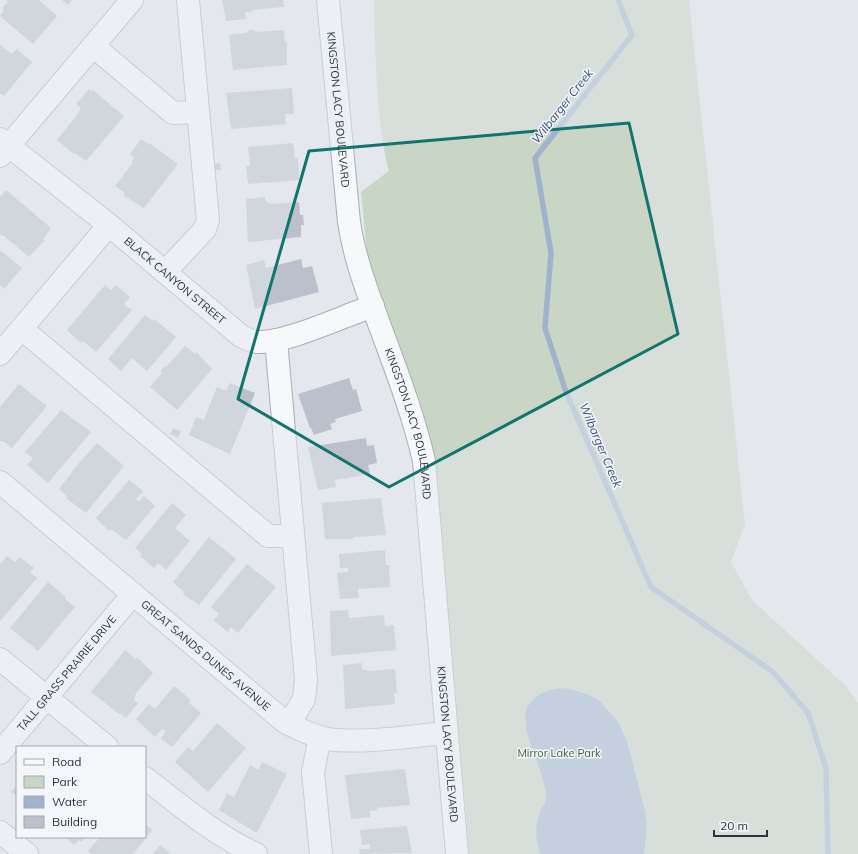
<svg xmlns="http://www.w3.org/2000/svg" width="858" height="854" font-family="Mulish,sans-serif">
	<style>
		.green { fill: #c9d6c5 }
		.water { fill: #9fb4cc }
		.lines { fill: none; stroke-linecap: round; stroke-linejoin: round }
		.stream { stroke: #9fb4cc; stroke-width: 5.5 }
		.building { fill: #bbc0ca }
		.minor-casing { stroke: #a9aeb7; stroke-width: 24 }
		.minor { stroke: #f7f8fa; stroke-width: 22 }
		.marked { fill: none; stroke: #0f766e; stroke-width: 3; stroke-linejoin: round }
		.labels { text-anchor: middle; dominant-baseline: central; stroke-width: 3; stroke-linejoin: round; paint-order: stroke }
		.street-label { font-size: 11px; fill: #2b3445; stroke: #f4f6f9 }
		.park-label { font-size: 11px; fill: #3f6138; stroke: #f4f6f9 }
		.water-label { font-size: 12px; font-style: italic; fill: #34527a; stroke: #f4f6f9 }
	</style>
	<rect width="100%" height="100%" fill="#e4e7ec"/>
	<!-- green -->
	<path class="green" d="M374,0H689L745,524L731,562L753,601L845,685L858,703V854H469L464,789L455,744L436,458L381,313L369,274L361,192L389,171C375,116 376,57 374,0Z"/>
	<!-- water -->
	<path class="water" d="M559,688L570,689L587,694L599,700L619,723L628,745L645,811L647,825L644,854H540C536,840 534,826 540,812C542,807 547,801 546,796C544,756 493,701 559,688Z"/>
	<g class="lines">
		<!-- stream -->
		<polyline class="stream" points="618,0 632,35 535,158 551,253 545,328 566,392 651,587 773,672 808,713 826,768 828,854"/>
	</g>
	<!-- building -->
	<g class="building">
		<polygon points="6,0 39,0 57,16 33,44 0,16 4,10 2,8 8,2"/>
		<polygon points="62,0 72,0 68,5"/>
		<polygon points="222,0 283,0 284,7 252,10 252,12 245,12 246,19 226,21"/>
		<polygon points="249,30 254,30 256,32 284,30 285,42 287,41 287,65 233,70 229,35 247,33"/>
		<polygon points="0,45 12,54 17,49 32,62 4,96 0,93"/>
		<polygon points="292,88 294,114 285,114 286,124 231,129 226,93"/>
		<polygon points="89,89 92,92 93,90 124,116 86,161 75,153 74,154 57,140 77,115 81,108 76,104"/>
		<polygon points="141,139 148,144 149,143 178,164 144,208 124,196 125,193 115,186 132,164 132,161 134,158 130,154"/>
		<polygon points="293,143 295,158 298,158 299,180 248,184 246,166 250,166 248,147"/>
		<polygon points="220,163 221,170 212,170 212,164"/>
		<polygon points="6,190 51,228 43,239 45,240 29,257 4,236 0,235 0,197"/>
		<polygon points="265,197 266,202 272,204 299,202 300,215 303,215 304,225 301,225 301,237 248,242 246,199"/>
		<polygon points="0,250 22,268 4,289 0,285"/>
		<polygon points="301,259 303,268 312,266 319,292 255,309 246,265 264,260 266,268"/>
		<polygon points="105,285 111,290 116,285 130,297 124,304 132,310 96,352 83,341 81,343 67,330"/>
		<polygon points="145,315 153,321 154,319 176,337 147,371 132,358 121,371 108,359"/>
		<polygon points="185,346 195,354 196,352 212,369 177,410 150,387 161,374 161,370 164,367 167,366"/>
		<polygon points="349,378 353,390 356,389 362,411 335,419 336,422 330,424 332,429 314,435 311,428 310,428 298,394"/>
		<polygon points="230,383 255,393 230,454 189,435 196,417 204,420 217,387 226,391"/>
		<polygon points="19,384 47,406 12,448 3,441 0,441 0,407"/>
		<polygon points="61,410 91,432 48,483 27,465 33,458 25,452"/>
		<polygon points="173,428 181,431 178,438 170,434"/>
		<polygon points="366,438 367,446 374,445 377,463 368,465 370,474 335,480 336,487 318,490 308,447"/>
		<polygon points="97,443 124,466 86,513 66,498 68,497 59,489 79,463"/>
		<polygon points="129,480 143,491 136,499 139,502 144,496 155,506 126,540 111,529 109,531 96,518"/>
		<polygon points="381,498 386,535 354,537 353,539 325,539 322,503"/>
		<polygon points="172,503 186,515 175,528 190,541 166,570 158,563 154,568 140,556 142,554 135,548"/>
		<polygon points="209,537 236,559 199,605 183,594 184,592 173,582"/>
		<polygon points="385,550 386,565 389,565 390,587 358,589 359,598 340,599 337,573 348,572 348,568 340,568 339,554"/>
		<polygon points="7,556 15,562 20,557 34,568 30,572 37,578 0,621 0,564"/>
		<polygon points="247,564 276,587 238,633 231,627 228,632 213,620 219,614 211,607"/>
		<polygon points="48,582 66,597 65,599 75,607 38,651 10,628"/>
		<polygon points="348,610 349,618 384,615 385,626 394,625 396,650 331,656 330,611"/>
		<polygon points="125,650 136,659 137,657 153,673 136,693 134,700 138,703 126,718 120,713 119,714 91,692"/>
		<polygon points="362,663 362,669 369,671 395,669 397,693 394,693 395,704 345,709 343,665"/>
		<polygon points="174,686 191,700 189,703 201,713 172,747 161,738 166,731 162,729 155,737 136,719 149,704 155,709"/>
		<polygon points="217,723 246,748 208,792 175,762 188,747 193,751"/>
		<polygon points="262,762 287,774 257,833 219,810 227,794 234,797 250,765 259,770"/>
		<polygon points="405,769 410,805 377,808 377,810 370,811 370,817 351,819 345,775"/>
		<polygon points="17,785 17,796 11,792"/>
		<polygon points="145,824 152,830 133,854 91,854 88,851 100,837 145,837"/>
		<polygon points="407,826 412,853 360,854 359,849 370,849 370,844 362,845 360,830"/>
		<polygon points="65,837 86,837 81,842 79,840 74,845"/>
		<polygon points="160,845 171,854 153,854"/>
	</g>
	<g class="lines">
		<!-- minor casing -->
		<g class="minor-casing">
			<g id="minor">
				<path id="s1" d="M328,0L349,222C354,256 366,288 378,321C395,367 413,413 424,461L457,854"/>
				<polyline points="93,46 173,113 198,112"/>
				<path id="s2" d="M0,139L109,225L241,336C247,339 252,342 258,342C284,344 346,315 373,306"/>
				<polyline points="0,156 132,0"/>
				<polyline points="165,272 205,229 208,220 188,0"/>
				<polyline points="22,329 268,536 293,536"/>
				<polyline points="276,340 306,680 304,699 289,724"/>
				<polyline points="0,354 109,225"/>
				<path id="s3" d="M0,482L285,722C299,729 312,736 327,739C363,744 410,736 446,733"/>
				<polyline points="0,659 107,747"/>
				<polyline points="320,737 313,772 321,854"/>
				<path id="s4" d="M0,753L133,594"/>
				<path d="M145,778C181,806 215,835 256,854"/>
				<polyline points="0,832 27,854"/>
			</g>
		</g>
		<!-- minor -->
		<use href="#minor" class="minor"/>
	</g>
	<!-- marked area -->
	<path d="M0 0H858V854H0ZM629,123L678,334L389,487L238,399L309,151Z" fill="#e4e7ec" fill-opacity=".55" fill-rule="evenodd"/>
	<path class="marked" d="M629,123L678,334L389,487L238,399L309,151Z"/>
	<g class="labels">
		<!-- street labels -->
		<g class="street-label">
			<text stroke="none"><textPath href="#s1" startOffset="110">KINGSTON LACY BOULEVARD</textPath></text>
			<text stroke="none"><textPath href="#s2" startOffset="225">BLACK CANYON STREET</textPath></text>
			<text stroke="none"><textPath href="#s1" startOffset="434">KINGSTON LACY BOULEVARD</textPath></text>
			<text stroke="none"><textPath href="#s3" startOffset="269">GREAT SANDS DUNES AVENUE</textPath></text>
			<text stroke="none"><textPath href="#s4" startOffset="104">TALL GRASS PRAIRIE DRIVE</textPath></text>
			<text stroke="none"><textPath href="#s1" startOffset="758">KINGSTON LACY BOULEVARD</textPath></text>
		</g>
		<!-- park labels -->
		<g class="park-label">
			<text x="559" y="753">Mirror Lake Park</text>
		</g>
		<!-- water labels -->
		<g class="water-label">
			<text transform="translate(562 106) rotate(-52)">Wilbarger Creek</text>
			<text transform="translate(601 445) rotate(67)">Wilbarger Creek</text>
		</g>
	</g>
	<!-- legend -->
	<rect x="16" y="746" width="130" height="92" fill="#f4f6f9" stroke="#a4a8b1"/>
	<rect x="24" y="759" width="20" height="6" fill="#f7f8fa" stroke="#a4a8b1"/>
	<text x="52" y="766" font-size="12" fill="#2b3445">Road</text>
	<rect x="24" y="776" width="20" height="12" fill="#c9d6c5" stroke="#a4a8b1"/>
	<text x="52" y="786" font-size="12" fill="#2b3445">Park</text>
	<rect x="24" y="796" width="20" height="12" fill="#9fb4cc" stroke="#a4a8b1"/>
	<text x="52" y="806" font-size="12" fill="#2b3445">Water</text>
	<rect x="24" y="816" width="20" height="12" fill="#bbc0ca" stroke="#a4a8b1"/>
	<text x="52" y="826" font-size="12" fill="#2b3445">Building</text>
	<!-- scale -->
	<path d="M714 830v6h53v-6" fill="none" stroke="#2b3445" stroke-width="2"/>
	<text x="720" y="830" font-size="12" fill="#2b3445" stroke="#f4f6f9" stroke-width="3" paint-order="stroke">20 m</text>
</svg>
